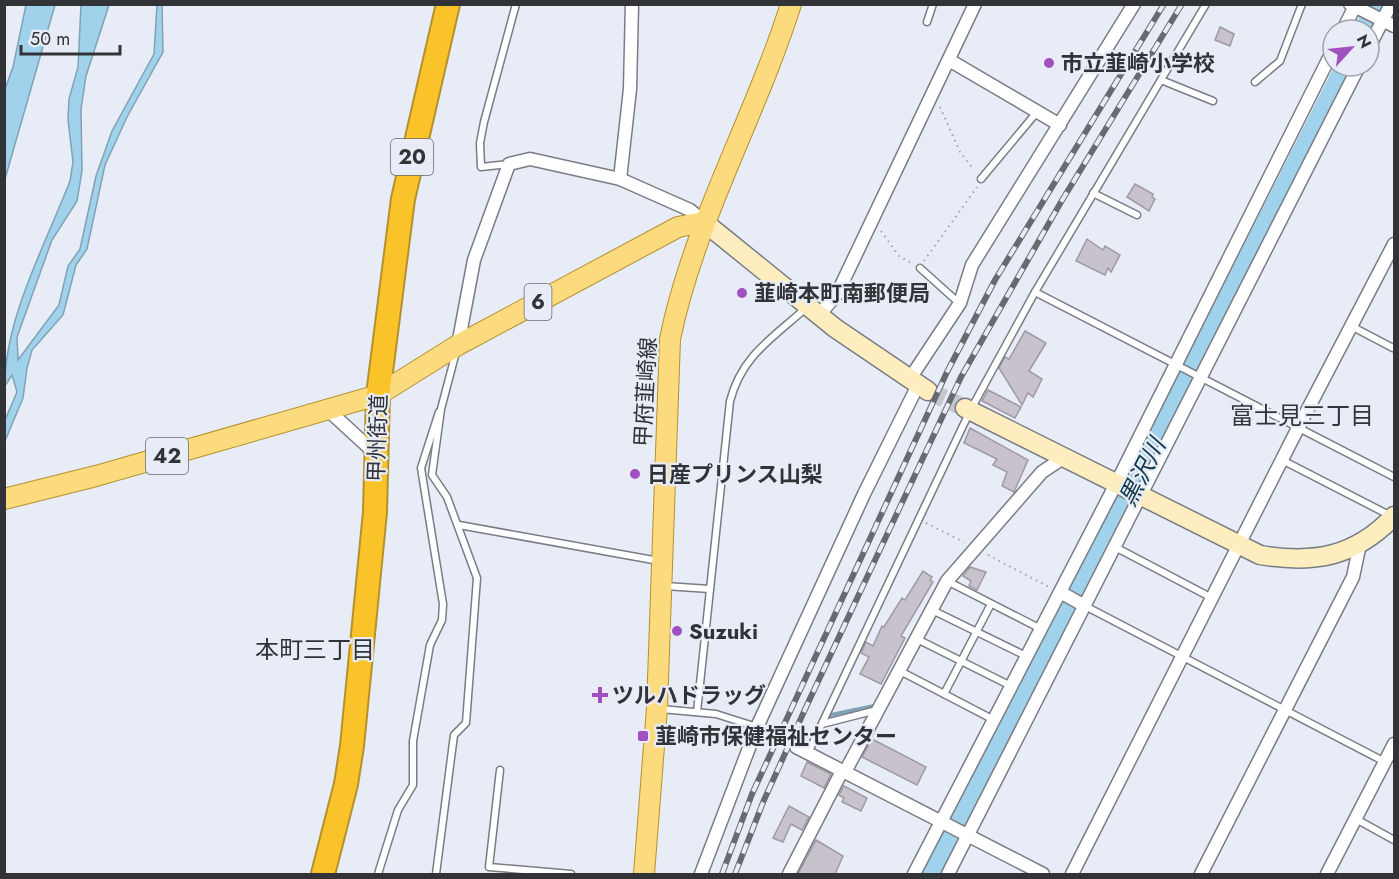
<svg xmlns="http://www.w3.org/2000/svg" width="1399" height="879" font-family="Jost,'Noto Sans JP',sans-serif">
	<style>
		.water { fill: #a0d2eb; stroke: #7fa2b5; stroke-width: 1.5 }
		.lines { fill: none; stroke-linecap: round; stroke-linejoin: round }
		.stream { stroke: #7fa2b5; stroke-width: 4 }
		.river { stroke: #a0d2eb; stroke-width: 24 }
		.building { fill: #c7c2cb; stroke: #9e99a2; stroke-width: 1.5 }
		.street-tunnel { stroke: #c4c7d0; stroke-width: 12; stroke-dasharray: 12 6; stroke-linecap: butt }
		.secondary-tunnel { stroke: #c4c7d0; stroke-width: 18; stroke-dasharray: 18 9; stroke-linecap: butt }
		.lane-casing { stroke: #797c85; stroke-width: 9 }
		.street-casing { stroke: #797c85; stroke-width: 15 }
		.secondary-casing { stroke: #797c85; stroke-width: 21 }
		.primary-casing { stroke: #b4912f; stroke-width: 22 }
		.highway-casing { stroke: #b4912f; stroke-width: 26 }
		.path { stroke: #9fa2aa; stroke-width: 2; stroke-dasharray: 1.5 4.5; stroke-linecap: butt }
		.lane { stroke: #fff; stroke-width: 6 }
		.street { stroke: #fff; stroke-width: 12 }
		.secondary { stroke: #feedbf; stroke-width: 18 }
		.primary { stroke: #fcdb7f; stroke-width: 20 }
		.highway { stroke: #fac32a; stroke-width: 22 }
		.rail-casing { stroke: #686a70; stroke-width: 6 }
		.rail { stroke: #e8ecf6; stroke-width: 4; stroke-dasharray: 11; stroke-linecap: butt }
		.poi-dot { fill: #a150c0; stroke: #e8ecf6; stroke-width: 2 }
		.labels { text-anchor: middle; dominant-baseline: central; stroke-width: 4.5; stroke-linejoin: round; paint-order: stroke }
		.shield { fill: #e8ecf6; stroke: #696a70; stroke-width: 1.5 }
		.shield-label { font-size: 21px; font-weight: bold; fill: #323337 }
		.poi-label { font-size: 22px; font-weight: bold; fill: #323337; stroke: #e8ecf6; text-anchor: start }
		.street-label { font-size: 22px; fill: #323337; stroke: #e8ecf6 }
		.neighbourhood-label { font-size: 24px; fill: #323337; stroke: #e8ecf6 }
		.water-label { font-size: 24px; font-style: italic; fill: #0d384a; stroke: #e8ecf6 }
	</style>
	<rect width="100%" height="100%" fill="#e8ecf6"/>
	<!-- water -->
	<g class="water">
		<polygon points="26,5 55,5 5,179 5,89 13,67"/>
		<path d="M81,5H109L86,76L81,109L82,171L77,201L52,240L17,337L18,360L59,305L68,266L80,249L96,176L112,131L154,54L157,5H162L163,52L127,117L105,165L87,249L76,265L63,315L32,350L27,368L23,398L5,441V420L17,392L12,375L5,386C4,320 46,243 70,181L73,162L68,120L69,99L78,67Z"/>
	</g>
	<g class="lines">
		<!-- stream -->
		<polyline class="stream" points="826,716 874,706"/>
		<!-- river -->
		<g class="river">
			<polyline points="1366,30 1379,4"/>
			<polyline points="930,874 942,859 1098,560 1348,66"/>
		</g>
	</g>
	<!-- building -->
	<g class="building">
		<polygon points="1220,27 1234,34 1230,46 1215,40"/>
		<polygon points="1135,184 1153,194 1152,197 1155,199 1149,211 1127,197"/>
		<polygon points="1087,239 1103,250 1105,246 1120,255 1111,272 1108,268 1105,275 1076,261"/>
		<polygon points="1025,331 1046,343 1029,371 1042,379 1033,397 1028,393 1022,405 999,368 1005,357 1009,359"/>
		<polygon points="988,390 1021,407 1015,418 982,401"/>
		<polygon points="970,428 1028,460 1014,492 1002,486 1007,472 993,465 997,459 964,443"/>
		<polygon points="970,567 986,572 977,590 969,586 971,581 963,576"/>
		<polygon points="923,571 932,577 930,580 933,582 901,636 905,638 881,684 860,674 869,657 861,653 866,642 873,646 882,626 884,627 902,598 905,600"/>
		<polygon points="872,739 926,767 917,785 862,757"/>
		<polygon points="807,762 831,774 824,788 801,776"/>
		<polygon points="844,786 867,798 861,811 842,802 844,798 839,795"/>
		<polygon points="789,806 809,817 802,830 791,824 783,842 773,838"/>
		<polygon points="816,840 843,856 835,874 798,874"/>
	</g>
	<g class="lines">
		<!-- street-tunnel -->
		<polyline class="street-tunnel" points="773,735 796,747"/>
		<!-- secondary-tunnel -->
		<polyline class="secondary-tunnel" points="928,391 965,408"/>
		<!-- lane casing -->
		<g class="lane-casing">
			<g id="lane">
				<polyline points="927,22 933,4"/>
				<polyline points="1161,80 1213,101"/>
				<polyline points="1255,82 1280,61 1302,4"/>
				<polyline points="509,164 481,167 480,143 484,122 516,4"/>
				<polyline points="981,179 1037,112"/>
				<polyline points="1093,193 1137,215"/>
				<polyline points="920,268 959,303"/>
				<polyline points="1035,292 1394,477"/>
				<polyline points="1351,326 1393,348"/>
				<polyline points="1282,460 1391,516"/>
				<polyline points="459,525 659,561"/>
				<polyline points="1115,547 1212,598"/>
				<polyline points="947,581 1041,629"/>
				<polyline points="665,586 710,589"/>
				<polyline points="1085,606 1385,762"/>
				<polyline points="932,610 1026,656"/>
				<polyline points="917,639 1011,686"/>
				<polyline points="900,671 994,720"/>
				<polyline points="944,694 991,604"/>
				<polyline points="661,709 716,714 757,727"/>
				<path d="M697,712L730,401C742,355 773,338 807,307"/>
				<polyline points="822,724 877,710"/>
				<polyline points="808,753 970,411 1035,292 1206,4"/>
				<polyline points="500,770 489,867 571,874"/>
				<polyline points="1356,819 1394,840"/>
				<polyline points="378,874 398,810 413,785 413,741 430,645 442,620 443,604 421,468 439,412"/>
				<polyline points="436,874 454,735 466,723 477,578 447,497 432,475 441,409 456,352"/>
			</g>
		</g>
		<!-- street casing -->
		<g class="street-casing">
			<g id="street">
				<polyline points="1350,4 1394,26"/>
				<polyline points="1343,30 1356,4"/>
				<polyline points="1369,47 1391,4"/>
				<polyline points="949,60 1060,125"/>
				<polyline points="620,179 630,89 632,4"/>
				<polyline points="820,314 837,294 975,4"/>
				<polyline points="458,345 474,260 509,164 530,159 620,179 690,210 704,222"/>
				<polyline points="909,380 960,303 972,265 1134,4"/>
				<polyline points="328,410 377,455"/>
				<polyline points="1060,592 1085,606"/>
				<polyline points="757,727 773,735"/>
				<polyline points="796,747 1043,874"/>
				<polyline points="845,772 947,581 1042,472 1063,458"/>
				<polyline points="701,874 757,727 864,494 918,385"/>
				<polyline points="789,874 842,771"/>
				<polyline points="914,874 1119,478 1333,50"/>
				<polyline points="948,874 1359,66"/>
				<polyline points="1072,874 1298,428 1394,244"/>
				<polyline points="1201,874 1353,577 1360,544"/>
				<polyline points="1327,874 1394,744"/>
			</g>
		</g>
		<!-- secondary casing -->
		<g class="secondary-casing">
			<g id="secondary">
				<polyline points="704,222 835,328 928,391"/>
				<path d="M965,408L1260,555C1314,564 1355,557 1394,516"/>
			</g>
		</g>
		<!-- primary casing -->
		<g class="primary-casing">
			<g id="primary">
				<polyline points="4,499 96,476 378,395 458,345 678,227 704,222"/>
				<path d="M644,874L657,708L670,339C694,222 755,118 791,4"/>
			</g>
		</g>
		<!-- highway casing -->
		<g class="highway-casing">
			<polyline id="highway" points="323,874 346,784 352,746 375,512 378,395 403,199 448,4"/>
		</g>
		<!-- path -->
		<g class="path">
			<polyline points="940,107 960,152 974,170"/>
			<polyline points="881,231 899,256 911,263"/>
			<polyline points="924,261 977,187"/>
			<polyline points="926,523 964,542"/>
			<polyline points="988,555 1049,587"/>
		</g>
		<!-- lane -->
		<use href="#lane" class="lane"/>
		<!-- street -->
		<use href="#street" class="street"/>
		<!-- secondary -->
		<use href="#secondary" class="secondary"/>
		<!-- primary -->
		<use href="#primary" class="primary"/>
		<!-- highway -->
		<use href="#highway" class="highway"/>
		<!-- rail casing -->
		<g class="rail-casing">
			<g id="rail">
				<polyline points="722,874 752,794 947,372 995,280 1164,4"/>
				<polyline points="735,874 764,800 807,705 961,377 1061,202 1182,4"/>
			</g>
		</g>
		<!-- rail -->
		<use href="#rail" class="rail"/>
	</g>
	<!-- markers -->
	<g class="poi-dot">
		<circle cx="1049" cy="63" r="6"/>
		<circle cx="742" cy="293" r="6"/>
		<circle cx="635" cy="474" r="6"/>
		<circle cx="677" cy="631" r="6"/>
		<path d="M597 686h6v6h6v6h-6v6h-6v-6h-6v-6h6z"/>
		<rect x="637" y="730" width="12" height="12" rx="3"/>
	</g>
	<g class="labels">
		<!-- shield labels -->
		<g class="shield">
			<rect x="391" y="139" width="42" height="36" rx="4.5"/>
			<rect x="524.5" y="284" width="27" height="36" rx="4.5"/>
			<rect x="146" y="438" width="42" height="36" rx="4.5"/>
		</g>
		<g class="shield-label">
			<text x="412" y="157">20</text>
			<text x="538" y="302">6</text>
			<text x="167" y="456">42</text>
		</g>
		<!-- poi labels -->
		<g class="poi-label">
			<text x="1061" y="63">市立韮崎小学校</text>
			<text x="754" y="293">韮崎本町南郵便局</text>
			<text x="647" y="474">日産プリンス山梨</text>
			<text x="689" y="631">Suzuki</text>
			<text x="612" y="695">ツルハドラッグ</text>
			<text x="655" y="736">韮崎市保健福祉センター</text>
		</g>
		<!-- street labels -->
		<g class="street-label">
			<text transform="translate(645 392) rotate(-87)">甲府韮崎線</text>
			<text transform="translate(377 438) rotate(-88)">甲州街道</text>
		</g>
		<!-- neighbourhood labels -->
		<g class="neighbourhood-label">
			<text x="1302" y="415">富士見三丁目</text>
			<text x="315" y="649">本町三丁目</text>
		</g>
		<!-- water labels -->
		<g class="water-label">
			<text transform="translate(1142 472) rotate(-63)">黒沢川</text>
		</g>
	</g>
	<!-- border -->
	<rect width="1399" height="879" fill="none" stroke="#323337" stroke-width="12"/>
	<!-- north arrow -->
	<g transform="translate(1351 48) rotate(63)"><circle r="28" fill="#e8ecf6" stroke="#9fa2aa" stroke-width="1.5"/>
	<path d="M0-4.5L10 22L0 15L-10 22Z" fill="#a150c0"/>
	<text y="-9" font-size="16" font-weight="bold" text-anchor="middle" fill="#323337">N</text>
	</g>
	<!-- scale -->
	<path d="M21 45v9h99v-9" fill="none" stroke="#323337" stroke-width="3"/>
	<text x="30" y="45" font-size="18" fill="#323337" stroke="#e8ecf6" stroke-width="4.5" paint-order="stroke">50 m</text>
</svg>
